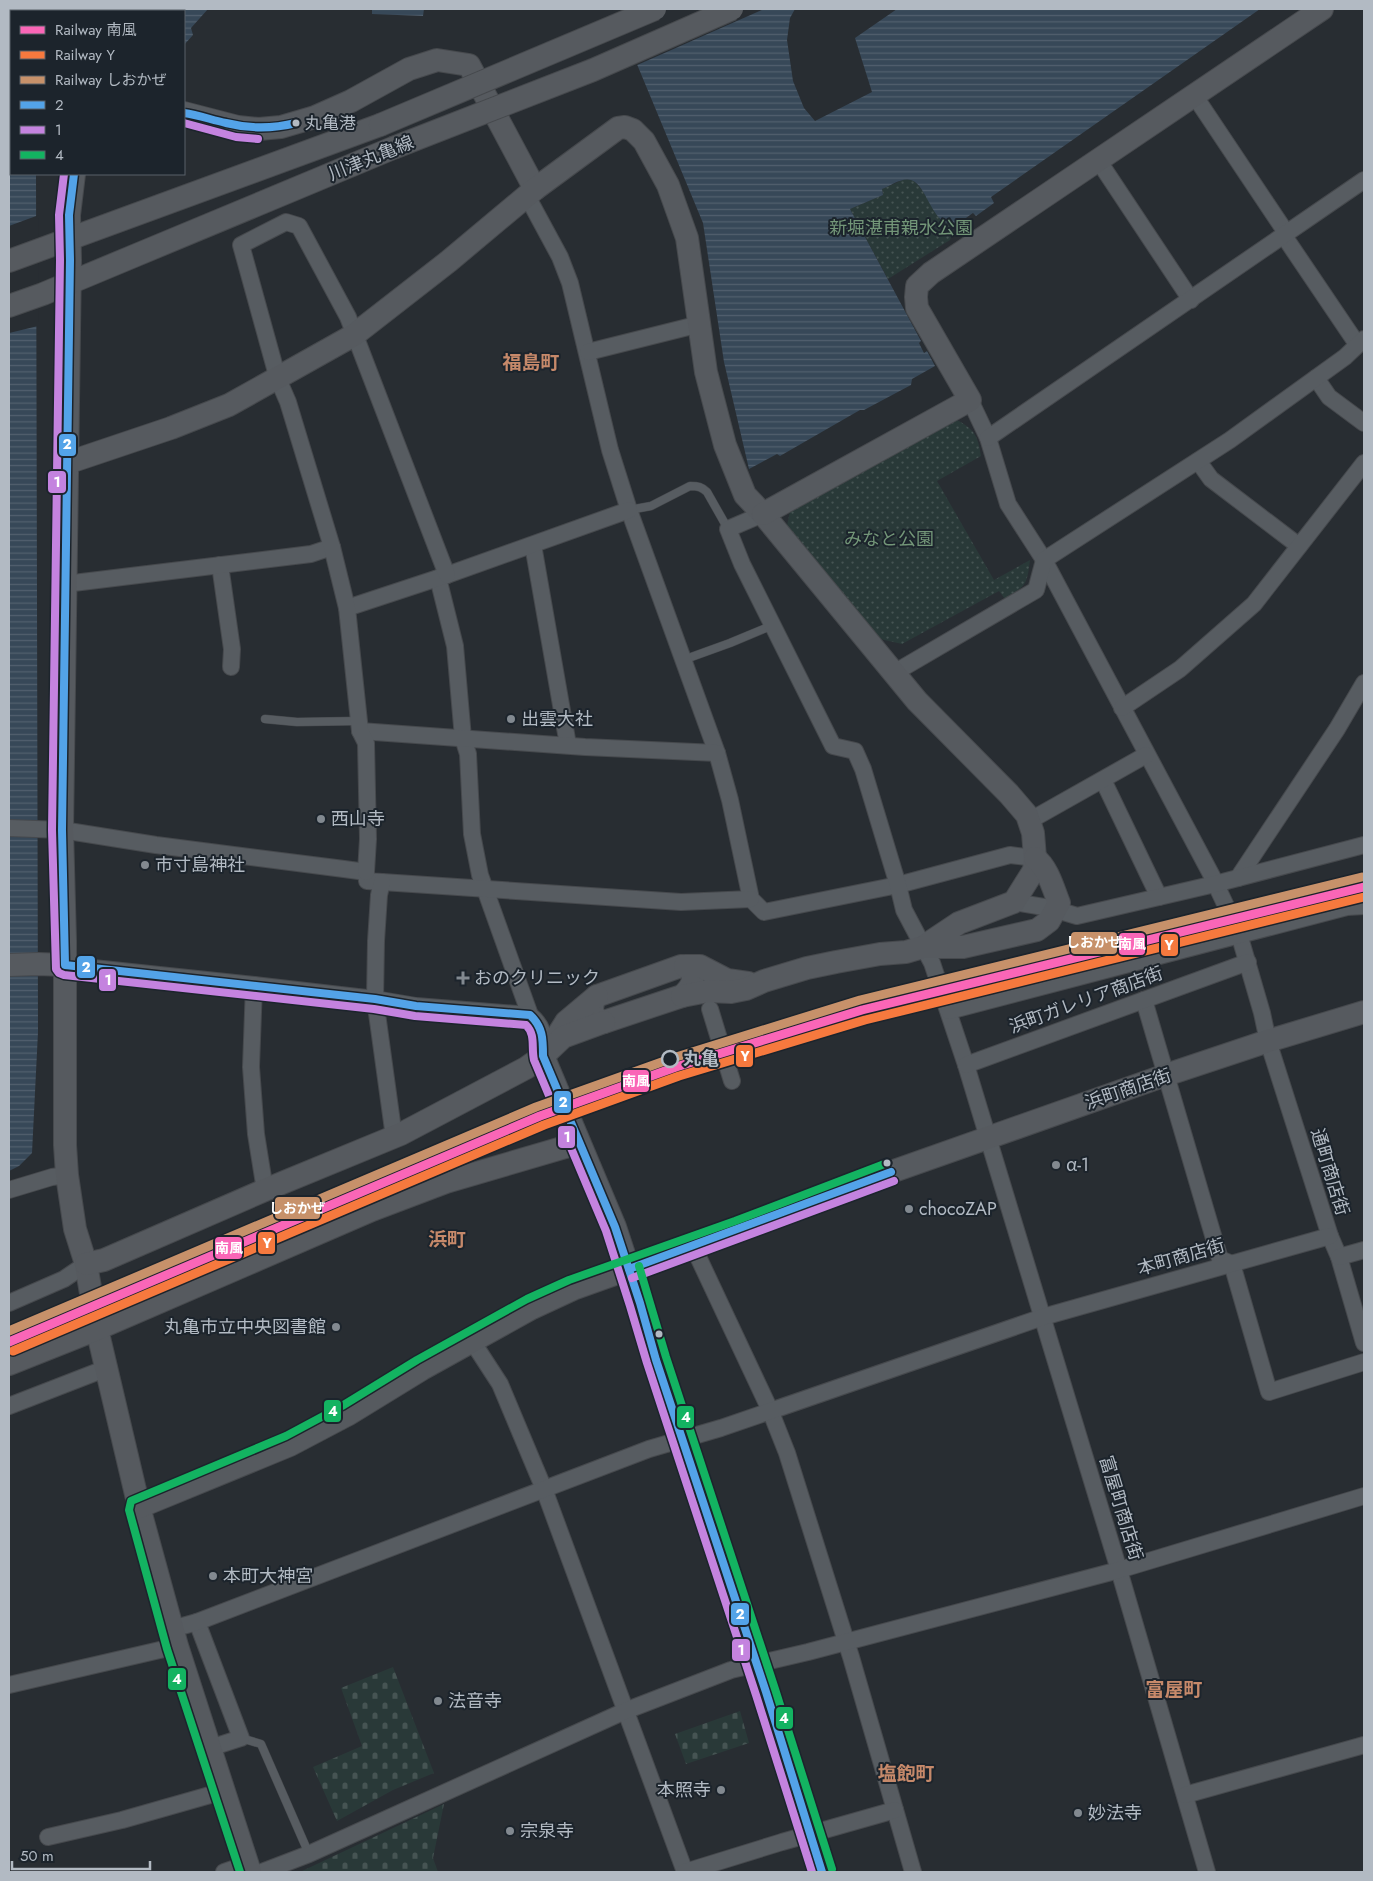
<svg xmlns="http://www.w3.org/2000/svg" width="1373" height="1881" font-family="Jost,'Noto Sans JP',sans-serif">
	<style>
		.cemetery { fill: url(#cemetery-stones) }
		.park { fill: url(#park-dots) }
		.water { fill: url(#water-rules) }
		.pier { fill: #282d32 }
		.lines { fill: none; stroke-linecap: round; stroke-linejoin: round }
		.lane-casing { stroke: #46494d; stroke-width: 9 }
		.street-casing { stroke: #46494d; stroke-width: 18 }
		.secondary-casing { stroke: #46494d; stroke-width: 24 }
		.lane { stroke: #575c61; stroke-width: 8 }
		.street { stroke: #575c61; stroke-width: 16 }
		.secondary { stroke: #565a5f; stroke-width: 22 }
		.secondary-bridge-casing { stroke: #46494d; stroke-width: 24; stroke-linecap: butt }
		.secondary-bridge { stroke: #565a5f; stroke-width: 22 }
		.bus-1-casing { stroke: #1c242c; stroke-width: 11 }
		.bus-2-casing { stroke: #1c242c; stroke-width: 11 }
		.bus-3-casing { stroke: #1c242c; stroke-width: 11 }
		.bus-1 { stroke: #53a3e8; stroke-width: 8 }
		.bus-2 { stroke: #c483df; stroke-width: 8 }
		.bus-3 { stroke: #13b361; stroke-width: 8 }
		.rail-1-casing { stroke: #1c242c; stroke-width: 12 }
		.rail-2-casing { stroke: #1c242c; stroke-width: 12 }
		.rail-3-casing { stroke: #1c242c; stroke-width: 12 }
		.rail-1 { stroke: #fa66b7; stroke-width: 9 }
		.rail-2 { stroke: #f6793e; stroke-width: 9 }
		.rail-3 { stroke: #c7916a; stroke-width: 9 }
		.bus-dot { fill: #b2bac3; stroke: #1c242c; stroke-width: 2 }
		.poi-dot { fill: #828990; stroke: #1c242c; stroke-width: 2 }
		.stop-dot { fill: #1c242c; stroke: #b2bac3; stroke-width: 2.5 }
		.labels { text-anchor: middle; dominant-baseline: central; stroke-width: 4; stroke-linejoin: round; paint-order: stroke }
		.bus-label { font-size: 17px; fill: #b2bac3; stroke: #1c242c; text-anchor: start }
		.street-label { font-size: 18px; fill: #b2bac3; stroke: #1c242c }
		.park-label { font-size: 18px; fill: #739678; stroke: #1c242c }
		.poi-label { font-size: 18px; fill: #b2bac3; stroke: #1c242c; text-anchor: start }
		.stop-label { font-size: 18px; font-weight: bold; fill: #b2bac3; stroke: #1c242c; text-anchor: start }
		.neighbourhood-label { font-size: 19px; font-weight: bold; fill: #c6896a; stroke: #1c242c }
		.line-badge { stroke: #1c242c; stroke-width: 2 }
		.badge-label { font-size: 14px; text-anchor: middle; font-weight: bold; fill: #fff }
	</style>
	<defs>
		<pattern id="cemetery-stones" width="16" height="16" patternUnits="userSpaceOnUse" patternTransform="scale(1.25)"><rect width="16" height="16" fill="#293938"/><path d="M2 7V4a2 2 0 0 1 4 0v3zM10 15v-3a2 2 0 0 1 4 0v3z" fill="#465453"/></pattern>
		<pattern id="park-dots" width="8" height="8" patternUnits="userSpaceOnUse" patternTransform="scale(1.25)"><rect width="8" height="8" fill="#293938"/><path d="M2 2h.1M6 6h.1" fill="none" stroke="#465453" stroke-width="1.8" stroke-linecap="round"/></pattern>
		<pattern id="water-rules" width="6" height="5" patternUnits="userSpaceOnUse" patternTransform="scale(1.25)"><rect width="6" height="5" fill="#374858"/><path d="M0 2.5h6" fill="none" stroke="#52606e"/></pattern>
	</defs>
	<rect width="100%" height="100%" fill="#282d32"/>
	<!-- cemetery -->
	<g class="cemetery">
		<polygon points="393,1667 434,1773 393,1790 337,1821 313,1767 362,1746 341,1688"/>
		<polygon points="740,1711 749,1743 686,1764 675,1734"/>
		<polygon points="444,1804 433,1858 438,1872 300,1872"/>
	</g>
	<!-- park -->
	<g class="park">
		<polygon points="905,179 913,180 918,185 947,223 956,223 950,240 888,279 850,209 883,195 882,189"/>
		<path d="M957,420C975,430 978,436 981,456L937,481L994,580L1030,560C1027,585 1026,586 1005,599L999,591L902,644L880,639L787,526L790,511Z"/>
	</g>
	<!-- water -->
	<g class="water">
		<polygon points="9,9 208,9 191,28 193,35 184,45 184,11 11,11 11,174 36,174 38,1032 32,1153 19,1166 9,1171"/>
		<polygon points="372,9 424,9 423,16 372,14"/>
		<path d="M614,9H795L790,18L787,40L793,81L804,108L815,121L872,92L855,38L897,9H1260L991,197L994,203L976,216L973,213C968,216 962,222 956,223C932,229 928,185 911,180C902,177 890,186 882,189L883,195L850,209L921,341L919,343L924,353L927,351L935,366L912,379L911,385L864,410H860L780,456L777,454L749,469L724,362L703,223Z"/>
	</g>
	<!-- pier -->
	<g class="pier">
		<polygon points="612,9 764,9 635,66"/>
		<polygon points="39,215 38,326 9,333 9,226"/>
	</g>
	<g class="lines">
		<!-- lane casing -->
		<g class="lane-casing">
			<g id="lane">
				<path d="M629,510L651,506L690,486C698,486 702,487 707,492L728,529"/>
				<polyline points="683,660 730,643 773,625"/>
				<polyline points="265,719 297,722 359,721"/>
				<polyline points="241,1738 261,1744 309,1854"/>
			</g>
		</g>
		<!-- street casing -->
		<g class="street-casing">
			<g id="street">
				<polyline points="1194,95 1287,234"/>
				<polyline points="1098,160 1191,300"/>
				<polyline points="527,196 560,257 570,283 610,450 629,510 717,753 730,800 751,899 764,912 898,885 1010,855 1035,858"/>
				<polyline points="1284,236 1357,344"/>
				<polyline points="588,352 700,324"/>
				<polyline points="1316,378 1329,397 1364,423"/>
				<polyline points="970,400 988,438 1008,504 1044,560 1212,876 1239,934 1262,1013 1268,1041 1330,1236 1339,1257 1364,1343"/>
				<polyline points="988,438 1364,180"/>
				<polyline points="1198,461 1211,479 1299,546"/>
				<polyline points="763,514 728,529 742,564 833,746 855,751 863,769 898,885 904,910 932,963 966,1065 1119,1570 1207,1872"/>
				<polyline points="533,545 568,745"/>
				<polyline points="220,565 232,649 231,667"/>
				<polyline points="438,578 455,646 463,738 468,754 472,834 480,875 530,1015"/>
				<polyline points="65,584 311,554 332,547"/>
				<polyline points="347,608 447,575 629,510"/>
				<polyline points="894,673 1036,590 1044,560 1230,440 1345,357 1364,339"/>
				<polyline points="1122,708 1180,669 1254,604 1364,463"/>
				<polyline points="360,731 585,747 717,753"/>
				<polyline points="1103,780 1159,897"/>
				<polyline points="1029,821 1146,755"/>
				<polyline points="9,828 62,830 156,845 344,869 366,872 367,881 681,902 751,899"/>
				<polyline points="366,872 368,839 366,743 360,731 347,608 332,547 288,402 278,379 241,245 286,222 299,226 348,317 447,575"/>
				<polyline points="1238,878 1337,729 1364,683"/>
				<polyline points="382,882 379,895 376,941 375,999 394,1137"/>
				<polyline points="1014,902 1050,908 1077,916 1215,884 1364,845"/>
				<path d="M65,965L254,985L375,999L416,1006L530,1015C546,1028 543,1038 543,1056"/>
				<polyline points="254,985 251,1067 256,1134 265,1190"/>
				<polyline points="1144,1000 1220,1259 1232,1264 1269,1392 1364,1362"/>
				<polyline points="710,1009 732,1081"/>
				<polyline points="949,1011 1347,907 1364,906"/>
				<polyline points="966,1065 1248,962"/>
				<polyline points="9,1190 52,1177 67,1175"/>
				<polyline points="693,1246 770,1410 787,1453 851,1657 913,1872"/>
				<polyline points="1339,1257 1364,1250"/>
				<polyline points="9,1303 64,1279 86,1264"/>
				<polyline points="472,1341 500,1384 544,1489 685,1872"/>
				<polyline points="9,1406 107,1368"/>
				<polyline points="197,1622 241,1738 210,1748"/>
				<polyline points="172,1629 197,1622 649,1449 721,1428 1043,1317 1330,1236"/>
				<polyline points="9,1685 177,1646"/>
				<polyline points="1185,1795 1364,1745"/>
				<polyline points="48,1837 122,1820 224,1791"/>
				<polyline points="224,1872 247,1864"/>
				<polyline points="262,1872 309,1854 625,1711 731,1670 808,1652 1119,1570 1364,1496"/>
				<polyline points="685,1872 782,1842 895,1810"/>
			</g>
		</g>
		<!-- secondary casing -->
		<g class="secondary-casing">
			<g id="secondary">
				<polyline points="184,113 238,127 259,129 281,127 315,117 351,101 409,69 437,60 469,65 535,189"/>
				<polyline points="74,174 69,215 70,260 62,830 65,941 65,1145 67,1175 75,1229 86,1264 97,1329 139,1507 177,1646 250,1872"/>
				<polyline points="9,261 380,125"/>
				<polyline points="9,306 43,294 134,256 393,148"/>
				<polyline points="67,463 171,428 229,405 354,335 449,261 535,189 618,128 625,127 633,130 644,141 668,185 687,238 706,372 725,445 745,495 763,514 917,701 1009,794 1027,815 1033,833 1035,858 1034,870 1014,902 959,923 923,947"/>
				<polyline points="763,514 970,400 917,308 916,297 917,286 931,273 1322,9"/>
				<polyline points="9,965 38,964 65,965"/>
				<path d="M681,966L691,968C696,980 691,988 682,996L604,1022C591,1019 589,1006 597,996Z"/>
				<polyline points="685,966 700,966 727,980 748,983"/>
				<path d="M682,996L708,991L731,992L746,989L764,981L807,968L836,962L880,954L906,952L923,947H963L1037,930L1049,921L1059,903C1053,888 1048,868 1035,858"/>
				<polyline points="554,1041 566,1022 597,996"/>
				<polyline points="543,1056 615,1227 640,1303 656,1360 766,1692 822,1872"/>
				<polyline points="86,1264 104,1260 265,1190 401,1134 526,1068 543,1056 563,1037 604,1022"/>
				<polyline points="9,1364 97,1329 372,1210 446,1182 579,1143"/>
				<polyline points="139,1507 290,1445 347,1415 422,1369 532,1308 573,1289 738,1230 891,1172 1166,1075 1268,1041 1364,1012"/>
			</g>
		</g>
		<!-- lane -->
		<use href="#lane" class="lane"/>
		<!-- street -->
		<use href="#street" class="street"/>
		<!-- secondary -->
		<use href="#secondary" class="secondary"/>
		<!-- secondary-bridge casing -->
		<g class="secondary-bridge-casing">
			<g id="secondary-bridge">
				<polyline points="380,125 655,9"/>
				<polyline points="393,148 593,70 732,9"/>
			</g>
		</g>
		<!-- secondary-bridge -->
		<use href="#secondary-bridge" class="secondary-bridge"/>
		<!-- bus-1 casing -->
		<g class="bus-1-casing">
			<g id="bus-1">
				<path d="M184,113C198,115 212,120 226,123C250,129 272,129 296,123"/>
				<path d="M74,174L69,215L70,260L62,830L65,965L375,999L416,1006L530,1015C543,1027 543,1039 543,1056L615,1227L640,1303L656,1360L766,1692L822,1872"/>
				<polyline points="629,1269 891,1172"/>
			</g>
		</g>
		<!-- bus-2 casing -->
		<g class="bus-2-casing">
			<g id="bus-2">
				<polyline points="184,123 236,137 258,139"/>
				<path d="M64,174L59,215L60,260L52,830L56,969L59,973L64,975L374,1009L415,1016L526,1025C536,1035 531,1047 534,1060L606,1231L630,1306L647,1363L756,1695L812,1872"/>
				<polyline points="632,1278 894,1181"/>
			</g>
		</g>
		<!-- bus-3 casing -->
		<g class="bus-3-casing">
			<g id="bus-3">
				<polyline points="639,1266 666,1357 775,1689 832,1869"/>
				<polyline points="240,1872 167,1649 129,1510 131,1501 286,1436 342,1406 417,1360 527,1299 569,1280 735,1221 887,1163"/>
			</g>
		</g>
		<!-- bus-1 -->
		<use href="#bus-1" class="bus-1"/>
		<!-- bus-2 -->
		<use href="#bus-2" class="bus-2"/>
		<!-- bus-3 -->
		<use href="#bus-3" class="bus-3"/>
		<!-- rail-1 casing -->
		<g class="rail-1-casing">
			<polyline id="rail-1" points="9,1342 540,1116 676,1067 862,1010 1364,887"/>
		</g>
		<!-- rail-2 casing -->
		<g class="rail-2-casing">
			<polyline id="rail-2" points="13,1351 544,1125 679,1076 865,1020 1364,897"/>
		</g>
		<!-- rail-3 casing -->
		<g class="rail-3-casing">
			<polyline id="rail-3" points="9,1331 536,1107 673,1058 860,1000 1362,877"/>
		</g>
		<!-- rail-1 -->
		<use href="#rail-1" class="rail-1"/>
		<!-- rail-2 -->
		<use href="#rail-2" class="rail-2"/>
		<!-- rail-3 -->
		<use href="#rail-3" class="rail-3"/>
	</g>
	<!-- markers -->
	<g class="bus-dot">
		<circle cx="296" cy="123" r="4.5"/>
		<circle cx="887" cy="1163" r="4.5"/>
		<circle cx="659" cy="1334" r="4.5"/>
	</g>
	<g class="poi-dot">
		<circle cx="511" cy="719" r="5"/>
		<circle cx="321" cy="819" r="5"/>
		<circle cx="145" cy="865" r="5"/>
		<path d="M460.5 970.5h5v5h5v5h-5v5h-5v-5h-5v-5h5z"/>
		<circle cx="1056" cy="1165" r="5"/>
		<circle cx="909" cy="1209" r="5"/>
		<circle cx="336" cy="1327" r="5"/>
		<circle cx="213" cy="1576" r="5"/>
		<circle cx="438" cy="1701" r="5"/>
		<circle cx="721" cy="1790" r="5"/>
		<circle cx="1078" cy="1813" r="5"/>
		<circle cx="510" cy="1831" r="5"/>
	</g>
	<circle class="stop-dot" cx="670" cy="1059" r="8"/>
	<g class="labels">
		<!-- bus labels -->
		<g class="bus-label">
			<text x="305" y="123">丸亀港</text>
		</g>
		<!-- street labels -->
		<g class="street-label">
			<text transform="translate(371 158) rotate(-22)">川津丸亀線</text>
			<text transform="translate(1086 1000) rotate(-20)">浜町ガレリア商店街</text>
			<text transform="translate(1128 1089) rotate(-19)">浜町商店街</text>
			<text transform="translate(1330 1172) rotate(73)">通町商店街</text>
			<text transform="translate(1181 1257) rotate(-16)">本町商店街</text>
			<text transform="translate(1121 1508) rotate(73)">富屋町商店街</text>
		</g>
		<!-- park labels -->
		<g class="park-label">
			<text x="901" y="228">新堀湛甫親水公園</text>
			<text x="889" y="539">みなと公園</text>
		</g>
		<!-- poi labels -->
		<g class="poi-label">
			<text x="521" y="719">出雲大社</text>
			<text x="331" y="819">西山寺</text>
			<text x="155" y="865">市寸島神社</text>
			<text x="474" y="978">おのクリニック</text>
			<text x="1066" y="1165">α-1</text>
			<text x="919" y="1209">chocoZAP</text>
			<text x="326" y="1327" text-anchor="end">丸亀市立中央図書館</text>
			<text x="223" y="1576">本町大神宮</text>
			<text x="448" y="1701">法音寺</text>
			<text x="711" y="1790" text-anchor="end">本照寺</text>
			<text x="1088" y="1813">妙法寺</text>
			<text x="520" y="1831">宗泉寺</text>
		</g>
		<!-- stop labels -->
		<g class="stop-label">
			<text x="683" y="1059">丸亀</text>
		</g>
		<!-- neighbourhood labels -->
		<g class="neighbourhood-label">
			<text x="531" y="362">福島町</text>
			<text x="447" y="1239">浜町</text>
			<text x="1174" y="1689">富屋町</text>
			<text x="906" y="1773">塩飽町</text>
		</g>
	</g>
	<g class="line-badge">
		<rect x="58" y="433" width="19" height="24" rx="5" fill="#53a3e8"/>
		<rect x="47" y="470" width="20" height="24" rx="5" fill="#c483df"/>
		<rect x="1070" y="931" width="48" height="24" rx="5" fill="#c7916a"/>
		<rect x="1118" y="932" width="28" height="24" rx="5" fill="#fa66b7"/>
		<rect x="1160" y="933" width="19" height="24" rx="5" fill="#f6793e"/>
		<rect x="76" y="955" width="20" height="24" rx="5" fill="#53a3e8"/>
		<rect x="98" y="968" width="19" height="24" rx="5" fill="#c483df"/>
		<rect x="735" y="1044" width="19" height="24" rx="5" fill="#f6793e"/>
		<rect x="622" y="1069" width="28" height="24" rx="5" fill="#fa66b7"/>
		<rect x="553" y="1090" width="19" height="24" rx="5" fill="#53a3e8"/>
		<rect x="557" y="1125" width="19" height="24" rx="5" fill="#c483df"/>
		<rect x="274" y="1196" width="47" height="24" rx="5" fill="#c7916a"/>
		<rect x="257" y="1231" width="19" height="24" rx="5" fill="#f6793e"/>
		<rect x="214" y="1236" width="29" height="24" rx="5" fill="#fa66b7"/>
		<rect x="323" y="1399" width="19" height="24" rx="5" fill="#13b361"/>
		<rect x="676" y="1405" width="19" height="24" rx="5" fill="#13b361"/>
		<rect x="730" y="1602" width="20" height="24" rx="5" fill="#53a3e8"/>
		<rect x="731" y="1638" width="20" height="24" rx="5" fill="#c483df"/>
		<rect x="167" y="1667" width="20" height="24" rx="5" fill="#13b361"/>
		<rect x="775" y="1706" width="19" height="24" rx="5" fill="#13b361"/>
	</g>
	<g class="badge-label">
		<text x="67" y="449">2</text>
		<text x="57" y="487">1</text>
		<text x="1094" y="947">しおかぜ</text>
		<text x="1132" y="949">南風</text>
		<text x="1169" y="950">Y</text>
		<text x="86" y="972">2</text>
		<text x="108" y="985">1</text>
		<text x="745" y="1061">Y</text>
		<text x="636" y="1086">南風</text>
		<text x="563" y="1107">2</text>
		<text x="567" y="1142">1</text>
		<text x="297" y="1213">しおかぜ</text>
		<text x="267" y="1248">Y</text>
		<text x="229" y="1253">南風</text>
		<text x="333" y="1416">4</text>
		<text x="686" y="1422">4</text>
		<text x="740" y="1619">2</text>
		<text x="741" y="1655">1</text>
		<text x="177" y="1684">4</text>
		<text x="784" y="1723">4</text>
	</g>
	<!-- border -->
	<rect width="1373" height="1881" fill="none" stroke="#b2bac3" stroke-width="20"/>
	<!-- legend -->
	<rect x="10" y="10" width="175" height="165" fill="#1c242c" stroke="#586068"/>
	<rect x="20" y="26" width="25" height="8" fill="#fa66b7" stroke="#586068"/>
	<text x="55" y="35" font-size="15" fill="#b2bac3">Railway 南風</text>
	<rect x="20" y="51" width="25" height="8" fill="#f6793e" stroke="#586068"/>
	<text x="55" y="60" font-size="15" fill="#b2bac3">Railway Y</text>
	<rect x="20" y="76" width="25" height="8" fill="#c7916a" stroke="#586068"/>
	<text x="55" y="85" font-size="15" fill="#b2bac3">Railway しおかぜ</text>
	<rect x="20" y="101" width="25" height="8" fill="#53a3e8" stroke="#586068"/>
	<text x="55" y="110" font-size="15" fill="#b2bac3">2</text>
	<rect x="20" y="126" width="25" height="8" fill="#c483df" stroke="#586068"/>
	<text x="55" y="135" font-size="15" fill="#b2bac3">1</text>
	<rect x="20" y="151" width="25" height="8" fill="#13b361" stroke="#586068"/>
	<text x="55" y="160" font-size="15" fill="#b2bac3">4</text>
	<!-- scale -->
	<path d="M12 1861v8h138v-8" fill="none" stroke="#b2bac3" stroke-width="2.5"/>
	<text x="20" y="1861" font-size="15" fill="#b2bac3" stroke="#1c242c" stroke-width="4" paint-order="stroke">50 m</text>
</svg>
